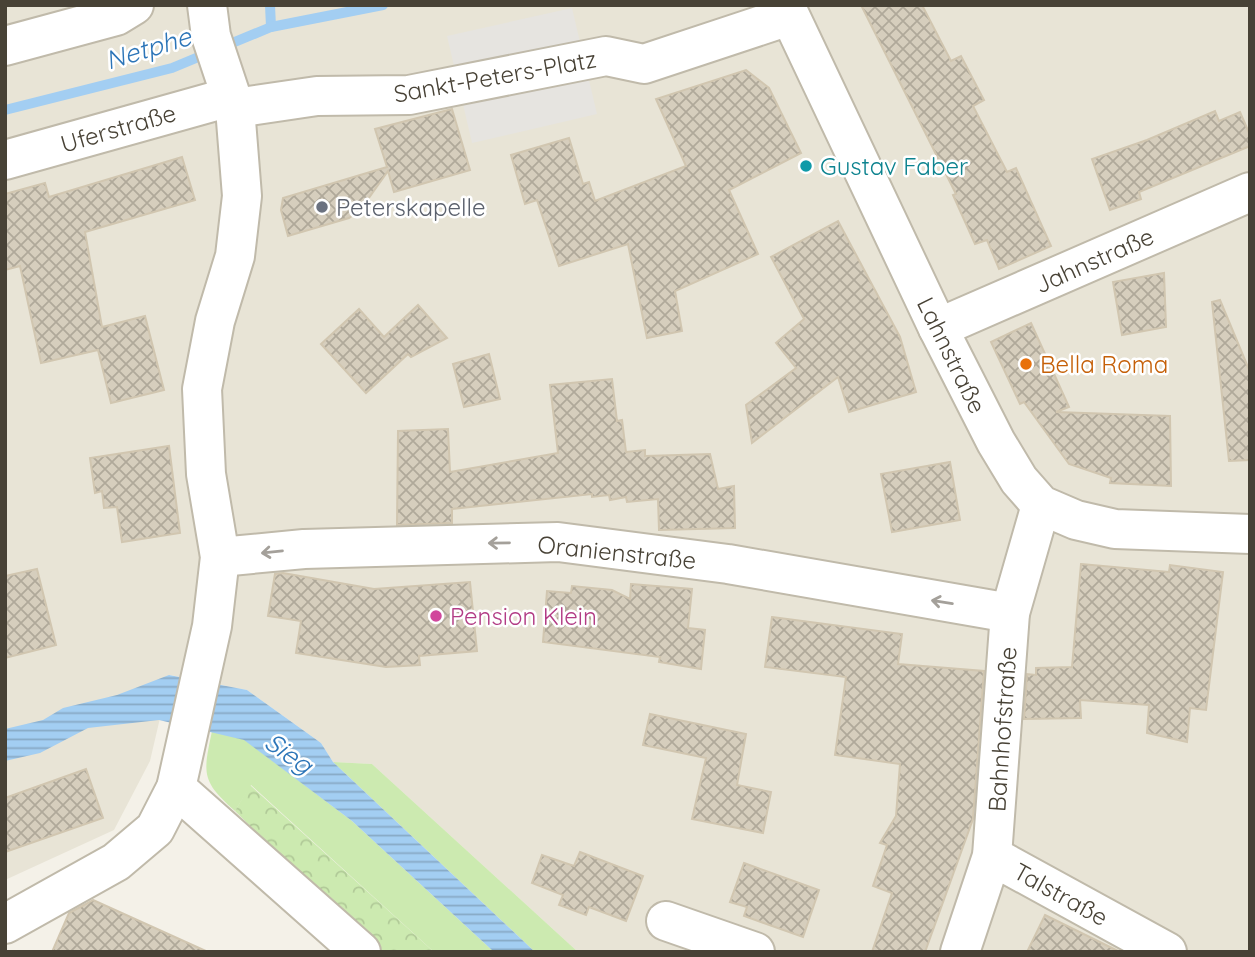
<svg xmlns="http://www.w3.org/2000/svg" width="1255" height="957" font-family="Quicksand,sans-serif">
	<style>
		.residential { fill: #e8e4d6 }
		.grass { fill: #cceab0 }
		.forest { fill: url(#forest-crowns) }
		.parking { fill: #e6e4e0 }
		.water { fill: url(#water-rules) }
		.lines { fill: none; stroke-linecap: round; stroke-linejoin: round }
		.stream { stroke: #a3cef2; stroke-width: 10 }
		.building { fill: url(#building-cross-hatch); stroke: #d1c6b0; stroke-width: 2 }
		.street-casing { stroke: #c0baaa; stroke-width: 42 }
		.street { stroke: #fff; stroke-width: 38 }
		.oneway { stroke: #a4a09a }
		.culture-dot { fill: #0f9aa8; stroke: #fff; stroke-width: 2.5 }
		.worship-dot { fill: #6b7280; stroke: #fff; stroke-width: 2.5 }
		.food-dot { fill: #e8710a; stroke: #fff; stroke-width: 2.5 }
		.hotel-dot { fill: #d1479c; stroke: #fff; stroke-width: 2.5 }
		.labels { text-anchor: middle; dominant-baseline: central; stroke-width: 5; stroke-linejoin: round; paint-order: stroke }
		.street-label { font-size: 24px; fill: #484236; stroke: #fff }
		.culture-label { font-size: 24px; fill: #0d838f; stroke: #fff; text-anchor: start }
		.worship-label { font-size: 24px; fill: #5b616d; stroke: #fff; text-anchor: start }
		.food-label { font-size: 24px; fill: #c56008; stroke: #fff; text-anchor: start }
		.hotel-label { font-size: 24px; fill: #b23c85; stroke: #fff; text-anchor: start }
		.water-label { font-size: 26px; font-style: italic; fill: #2c75b8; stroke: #fff }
	</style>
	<defs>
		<pattern id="forest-crowns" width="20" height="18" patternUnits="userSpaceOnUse" patternTransform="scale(1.75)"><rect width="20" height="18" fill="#cceab0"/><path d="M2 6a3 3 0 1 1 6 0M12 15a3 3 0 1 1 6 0" fill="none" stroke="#b1ca98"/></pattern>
		<pattern id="water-rules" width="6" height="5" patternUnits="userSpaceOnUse" patternTransform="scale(1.75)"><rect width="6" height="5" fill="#a3cef2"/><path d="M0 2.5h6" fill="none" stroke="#87a9c5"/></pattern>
		<pattern id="building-cross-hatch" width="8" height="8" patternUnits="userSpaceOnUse" patternTransform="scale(1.75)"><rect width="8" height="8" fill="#d6cebd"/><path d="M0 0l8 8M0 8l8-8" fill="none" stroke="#b0a99a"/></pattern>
	</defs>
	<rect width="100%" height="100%" fill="#f4f1e8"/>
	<!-- residential -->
	<polygon class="residential" points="5,5 1250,5 1250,952 578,952 372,764 333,762 321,743 247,690 170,675 150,761 114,830 5,880"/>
	<!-- grass -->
	<g class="grass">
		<path d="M212,731L245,740L352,821L494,952H434L251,785L235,811C201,781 203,774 212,731Z"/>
		<polygon points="333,762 372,764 578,952 535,952"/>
	</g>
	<!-- forest -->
	<polygon class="forest" points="250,785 434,952 383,952 327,902 235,811"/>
	<!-- parking -->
	<polygon class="parking" points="572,8 597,114 472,143 447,36"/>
	<!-- water -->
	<polygon class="water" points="169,675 247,690 321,743 333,762 535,952 494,952 352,821 244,740 159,720 88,728 40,753 5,761 5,729 43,720 63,708 117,695"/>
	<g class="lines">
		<!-- stream -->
		<g class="stream">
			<polyline points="270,5 271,27"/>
			<polyline points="5,110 172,68 271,27 383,5"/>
		</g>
	</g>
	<!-- building -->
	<g class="building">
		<polygon points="861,5 922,5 951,61 961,56 984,100 973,106 1007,172 1016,168 1051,246 999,269 987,240 975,244 953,195 956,194"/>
		<polygon points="746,70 769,88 801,153 729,190 758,254 675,291 682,331 647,338 628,244 559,266 537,200 525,204 511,155 569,138 583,184 589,182 595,201 686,166 656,99"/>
		<polygon points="452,109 470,170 394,192 388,171 361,209 349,218 288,236 281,210 283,198 387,167 375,129"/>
		<polygon points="1215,111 1219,121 1240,112 1250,135 1250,146 1139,192 1141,199 1110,210 1092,159 1147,140"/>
		<polygon points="182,157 195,200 85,232 102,327 145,316 164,390 111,403 98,350 41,363 20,266 5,270 5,194 45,183 49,197"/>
		<polygon points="838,221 900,337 916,392 849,412 838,377 752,443 746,405 796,368 776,343 804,319 771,257"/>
		<polygon points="1164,273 1166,327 1122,335 1113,282"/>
		<polygon points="1220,300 1250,372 1250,460 1229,461 1212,302"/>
		<polygon points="418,305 447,338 411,357 408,354 366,393 321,344 359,309 384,337"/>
		<polygon points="1031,323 1069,407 1056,412 1170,416 1171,486 1110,483 1111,478 1069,464 1024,402 1020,404 991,342"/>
		<polygon points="489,354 500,399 464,407 453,364"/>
		<polygon points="612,379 617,421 622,420 626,452 645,450 645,456 710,454 718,489 734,486 735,528 659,530 658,499 627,502 626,497 610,500 609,495 592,497 592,494 452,509 452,523 397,525 398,431 448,429 450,472 558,453 550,385"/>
		<polygon points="169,446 180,533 122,542 117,507 104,508 102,491 95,493 90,458"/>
		<polygon points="950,462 960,520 892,532 881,474"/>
		<polygon points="1081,564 1169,572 1170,565 1223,572 1206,710 1190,708 1187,742 1147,733 1149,705 1080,700 1081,718 1024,719 1027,674 1036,675 1036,668 1072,667"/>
		<polygon points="37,569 56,645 5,658 5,576"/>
		<polygon points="283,573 374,589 470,582 477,651 419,656 420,665 386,667 296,653 301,621 268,616 275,574"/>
		<polygon points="631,584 692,589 688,628 705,630 701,669 659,662 660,657 543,642 547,591 571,593 572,586 612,590 630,599"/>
		<polygon points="772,617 902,634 898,664 984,671 973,819 925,952 872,952 892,893 873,886 887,845 880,843 896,816 900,764 835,755 846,677 765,667"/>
		<polygon points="650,714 746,734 737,785 771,792 763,833 692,819 706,758 643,745"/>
		<polygon points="86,769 103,818 5,852 5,798"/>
		<polygon points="580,852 643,876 626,921 589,907 586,915 559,905 563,895 532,883 542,855 574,866"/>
		<polygon points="744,863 819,890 803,937 744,916 747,907 730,902"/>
		<polygon points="93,900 135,919 208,952 52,952 69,913"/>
		<polygon points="1045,915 1120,952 1027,952"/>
	</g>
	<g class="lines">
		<!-- street casing -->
		<g class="street-casing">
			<g id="street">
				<polyline points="785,5 938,328 996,442 1019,480 1041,505 1076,520 1115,529 1250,534"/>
				<polyline points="5,46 116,16 134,5"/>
				<polyline points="235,108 317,96 409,95 606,56 644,64 789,16"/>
				<polyline points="5,160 230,97"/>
				<polyline points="938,328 1250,192"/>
				<polyline points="220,557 304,549 558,542 728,564 1010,613"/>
				<polyline points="176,788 361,952"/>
				<polyline points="992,856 1167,952"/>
				<polyline points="666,921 755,952"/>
				<polyline points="5,924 116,862 155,829 176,788 212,626 220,557 206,474 202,389 215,321 235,256 242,196 235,108 211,36 207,5"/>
				<polyline points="960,952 992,856 1010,613 1041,505"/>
			</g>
		</g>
		<!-- street -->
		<use href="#street" class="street"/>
	</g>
	<!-- one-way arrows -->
	<defs><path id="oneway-shaft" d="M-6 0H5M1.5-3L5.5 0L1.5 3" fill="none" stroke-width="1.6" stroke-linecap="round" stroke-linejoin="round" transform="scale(1.75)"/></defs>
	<g class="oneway">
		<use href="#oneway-shaft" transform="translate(499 543) rotate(179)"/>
		<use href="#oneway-shaft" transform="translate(272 552) rotate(174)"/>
		<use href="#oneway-shaft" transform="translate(942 602) rotate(-171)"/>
	</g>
	<!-- markers -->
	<circle class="culture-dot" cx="806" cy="166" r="7"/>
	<circle class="worship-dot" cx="322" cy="207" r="7"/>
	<circle class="food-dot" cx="1026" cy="364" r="7"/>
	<circle class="hotel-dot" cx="436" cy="616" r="7"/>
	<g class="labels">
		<!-- street labels -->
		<g class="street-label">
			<text transform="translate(495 76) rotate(-10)">Sankt-Peters-Platz</text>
			<text transform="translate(118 128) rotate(-16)">Uferstraße</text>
			<text transform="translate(1094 260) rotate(-24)">Jahnstraße</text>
			<text transform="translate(952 355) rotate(64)">Lahnstraße</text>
			<text transform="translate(617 552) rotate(6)">Oranienstraße</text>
			<text transform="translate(1002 729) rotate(-86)">Bahnhofstraße</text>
			<text transform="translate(1061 894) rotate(29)">Talstraße</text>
		</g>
		<!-- culture labels -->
		<g class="culture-label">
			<text x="820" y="166">Gustav Faber</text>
		</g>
		<!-- worship labels -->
		<g class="worship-label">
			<text x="336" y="207">Peterskapelle</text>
		</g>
		<!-- food labels -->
		<g class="food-label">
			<text x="1040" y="364">Bella Roma</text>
		</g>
		<!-- hotel labels -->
		<g class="hotel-label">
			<text x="450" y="616">Pension Klein</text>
		</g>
		<!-- water labels -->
		<g class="water-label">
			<text transform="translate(148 48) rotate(-17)">Netphe</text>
			<text transform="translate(289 753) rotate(35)">Sieg</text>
		</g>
	</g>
	<!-- border -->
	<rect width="1255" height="957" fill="none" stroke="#484236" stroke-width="14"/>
</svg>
